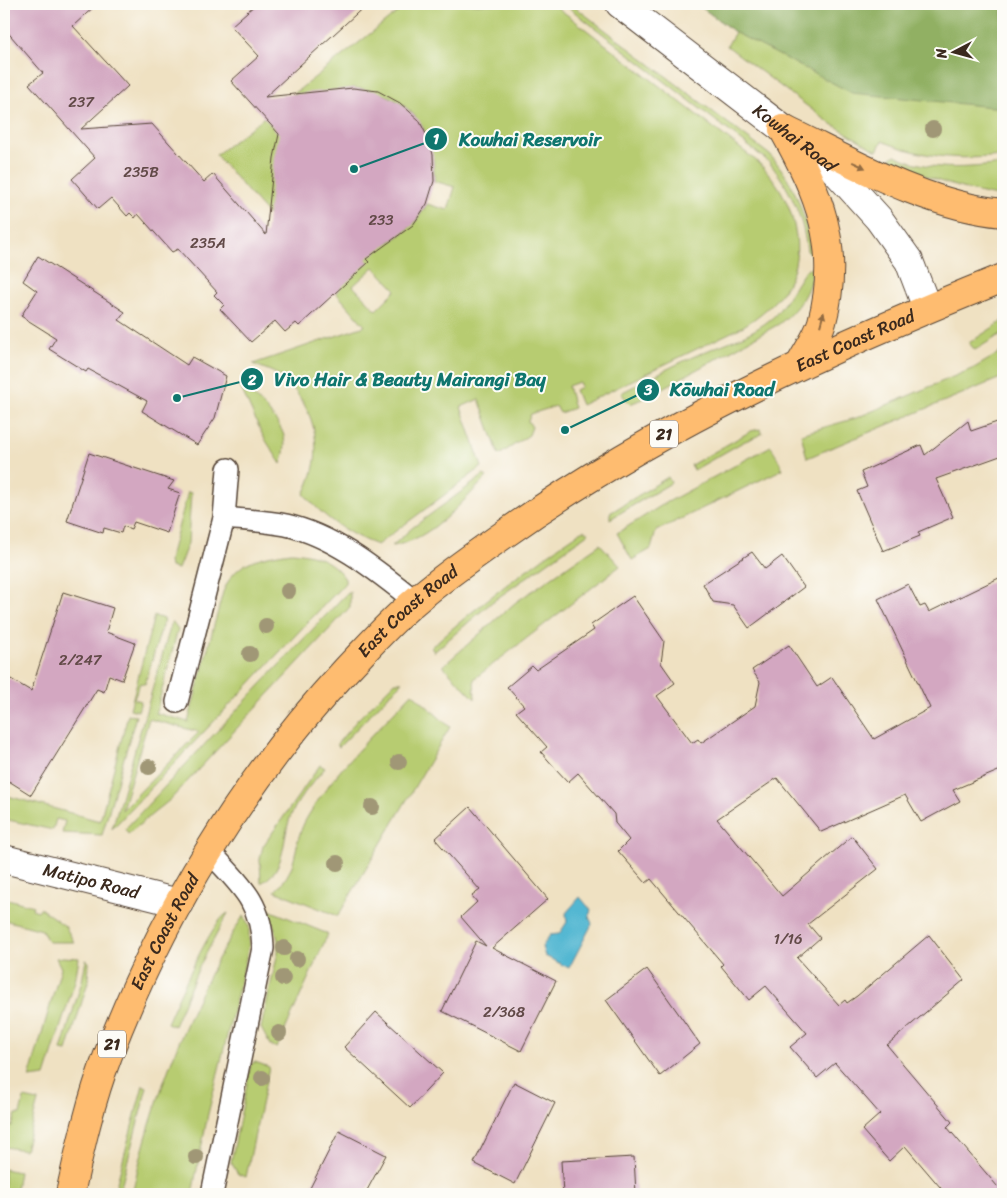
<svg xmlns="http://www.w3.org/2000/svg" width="1007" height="1198" font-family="Sriracha,sans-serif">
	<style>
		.green { fill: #b7cc71; stroke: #797b48; fill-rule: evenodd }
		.forest { fill: #91b063; stroke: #666d40 }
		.water { fill: #53b7d2; stroke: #477078 }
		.building { fill: #d3a7c1 }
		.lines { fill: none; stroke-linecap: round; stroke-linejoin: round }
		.service-casing { stroke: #564537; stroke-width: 24 }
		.minor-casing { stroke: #564537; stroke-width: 30 }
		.primary-casing { stroke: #564537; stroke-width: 30 }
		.service { stroke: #fff; stroke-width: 21 }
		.minor { stroke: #fff; stroke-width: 28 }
		.primary { stroke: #febc70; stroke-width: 28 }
		.tree { fill: #a09776 }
		.oneway { fill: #936c43 }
		.labels { text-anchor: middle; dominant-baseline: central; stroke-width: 4; stroke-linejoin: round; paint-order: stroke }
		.number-label { font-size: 15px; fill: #614947 }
		.shield { fill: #fdfcf7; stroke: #75695f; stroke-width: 1 }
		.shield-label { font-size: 16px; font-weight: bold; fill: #3b2a1e }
		.street-label { font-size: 18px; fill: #3b2a1e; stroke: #fdfcf7 }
		.leader { fill: none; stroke: #0f766e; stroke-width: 2 }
		.callout-dot { fill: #0f766e; stroke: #fdfcf7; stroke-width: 2 }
		.mark-label { font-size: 15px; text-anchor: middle; font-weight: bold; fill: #fff }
		.callout-label { font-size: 19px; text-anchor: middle; font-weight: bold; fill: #0f766e; stroke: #fdfcf7; stroke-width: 4; stroke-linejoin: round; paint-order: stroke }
	</style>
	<rect width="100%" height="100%" fill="#fdfcf7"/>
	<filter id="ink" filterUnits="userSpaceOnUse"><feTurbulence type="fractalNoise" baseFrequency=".02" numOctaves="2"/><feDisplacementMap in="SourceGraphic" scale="10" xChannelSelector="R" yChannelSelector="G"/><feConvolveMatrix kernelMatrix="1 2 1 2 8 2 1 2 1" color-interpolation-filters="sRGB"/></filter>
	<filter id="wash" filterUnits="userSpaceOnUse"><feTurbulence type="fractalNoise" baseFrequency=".0096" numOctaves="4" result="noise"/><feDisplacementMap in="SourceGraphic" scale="20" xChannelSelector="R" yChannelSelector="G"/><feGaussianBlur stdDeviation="1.12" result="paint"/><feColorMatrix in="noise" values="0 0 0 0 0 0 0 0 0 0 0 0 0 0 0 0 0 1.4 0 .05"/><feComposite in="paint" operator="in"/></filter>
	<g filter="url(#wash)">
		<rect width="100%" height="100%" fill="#efe1c2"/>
		<!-- green -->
		<g class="green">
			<path d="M408,4H553L758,162C777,181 788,199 794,225C805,273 782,302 742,327L581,405L575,390L581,387L579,382L568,386L574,408L560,413L556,406L531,414L528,421L532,427L529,435L499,455L479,399L461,407L482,467L377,545C347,534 324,518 304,494C325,454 318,411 284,379C276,372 262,368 253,364L365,326L216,155ZM353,88C407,91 436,128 434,181L455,187L448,210L427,204C416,224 402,237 381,246L328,92ZM374,267L396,290L376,310L353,286Z"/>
			<path d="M564,4H571L770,155C797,185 806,217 812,256L807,251C803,216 790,188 768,161Z"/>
			<path d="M697,4H1003V156C958,160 924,158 882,141L877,151L827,121L727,46L735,32Z"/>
			<path d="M895,155C927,172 968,168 1003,164V197C965,191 924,178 890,159Z"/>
			<path d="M808,268L812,269C811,291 797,310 779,324L647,397L630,404L621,393C648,379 675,364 704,352C727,342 752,335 772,318C783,309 803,271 808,268Z"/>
			<polygon points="1003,321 1003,333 975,350 969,343"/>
			<polygon points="1003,351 1003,377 807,458 801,434 856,418 974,368"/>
			<path d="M240,386C255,395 279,419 284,436C286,446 284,455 281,464L263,436Z"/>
			<polygon points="760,429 762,434 743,442 694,470 691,465 751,431"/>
			<polygon points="771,446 783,469 656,531 651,549 632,560 617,533 664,504"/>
			<path d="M484,475L487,477C460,504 431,540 392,546L412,528Z"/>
			<polygon points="668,477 671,483 610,519 610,513"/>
			<polygon points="188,492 191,493 188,543 178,569 170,567 169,561"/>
			<path d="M583,530L589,533L492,602L434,652L431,647C479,604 530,566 583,530Z"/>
			<polygon points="600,544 620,566 474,679 475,699 443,666 516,602"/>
			<path d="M291,552C312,553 333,560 345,579V583L112,829L172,621L178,629L156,713L188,722L223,592C236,560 259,557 291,552ZM149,719L199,732L122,810V809Z"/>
			<polygon points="350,592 350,607 171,799 128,834 125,829 343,597"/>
			<polygon points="154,616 164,619 145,684 140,683 134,699 141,701 138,711 130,709"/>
			<polygon points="395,682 402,682 339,747 337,744 358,719"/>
			<path d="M412,693L450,727L338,916L275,891C303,863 290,845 308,816C335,770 376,732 412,693Z"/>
			<polygon points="128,715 136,716 102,835 62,833 65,821 56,819 53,830 4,819 4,795 100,821"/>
			<path d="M320,765L325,768C313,782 300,796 292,813C281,837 288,869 261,883L260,859L263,846Z"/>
			<polygon points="4,898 33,906 32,909 38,911 40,908 65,926 74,942 48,942 42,930 4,920"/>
			<polygon points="269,910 328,934 277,1048 270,1045 261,1028 278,952 278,940"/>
			<path d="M228,913L199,967L174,1026L167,1023C176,1003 212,919 228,913Z"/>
			<path d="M244,915L249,926V946L208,1114L192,1194H132C152,1101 192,995 244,915Z"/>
			<polygon points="63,957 79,958 75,981 45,1076 29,1078 61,968 56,958"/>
			<polygon points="86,960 89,962 88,982 67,1051 61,1050 82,981"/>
			<polygon points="255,1062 269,1067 246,1177 238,1174 231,1162 251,1064"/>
			<polygon points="143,1085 147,1087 119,1194 114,1194"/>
			<polygon points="24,1098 38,1101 25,1150 4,1147 8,1126 12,1126 16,1114 20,1114"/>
			<polygon points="4,1169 19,1172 15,1194 4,1194"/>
		</g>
		<!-- forest -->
		<polygon class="forest" points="697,4 1003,4 1003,108 852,93 736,33"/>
		<!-- water -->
		<polygon class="water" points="580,897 591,910 589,916 592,924 569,968 545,956 542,947 550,935 559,934 567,922 566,913"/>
		<g id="blocks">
			<!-- building -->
			<g class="building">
				<polygon points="4,4 97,4 73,26 128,86 81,129 152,124 204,182 213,174 266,235 274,158 279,134 231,81 259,56 231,26 256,4 367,4 265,97 353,88 378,91 400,103 419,120 430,142 433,155 434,181 427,204 413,225 366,259 369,262 299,326 296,323 285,332 275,321 251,342 220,309 224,305 214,295 217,292 178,249 172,252 138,214 135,218 130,213 127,216 111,198 98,209 72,179 95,158 29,84 43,73 4,28"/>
				<polygon points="38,256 125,312 119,320 187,365 192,357 226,376 215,418 197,445 142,411 147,401 88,369 86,372 49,349 56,338 21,316 37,291 23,281"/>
				<polygon points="1003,420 1003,455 936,479 953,517 918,532 920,536 883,551 857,491 867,487 861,472 921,445 925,455 968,421 971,431"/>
				<polygon points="89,453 174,481 168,489 180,493 167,533 134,522 131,529 123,526 121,533 104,528 103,533 67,521"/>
				<polygon points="752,552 765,569 782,556 804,587 749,628 733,605 713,602 703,584"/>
				<polygon points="1003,576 1003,769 953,790 960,801 921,822 905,795 821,832 777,778 717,819 782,896 852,836 878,869 808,924 820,938 797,958 839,1005 845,1000 847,1003 857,996 929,935 964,980 887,1045 952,1122 947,1127 1003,1193 946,1194 905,1146 889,1161 862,1130 880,1114 835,1063 817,1078 790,1047 807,1033 766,986 749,1000 721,966 723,964 651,879 646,883 618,851 629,840 615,823 614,814 578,773 568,782 555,768 541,752 547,747 516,712 524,706 507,687 532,666 536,670 594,630 591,625 633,596 664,641 661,663 675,683 657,696 692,743 698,739 701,743 755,706 760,682 752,670 789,645 817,687 832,677 874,739 930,708 878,599 908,584 920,607 925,605 929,612"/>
				<polygon points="63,592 113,608 106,632 135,643 122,680 109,675 104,692 97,689 31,795 4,778 4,675 31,691"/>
				<polygon points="470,807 548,899 492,948 556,981 521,1051 442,1011 476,941 486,946 461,917 477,902 472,896 480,890 435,839"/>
				<polygon points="647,969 700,1044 660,1076 606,1000"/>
				<polygon points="376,1012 443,1073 410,1108 344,1047"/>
				<polygon points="514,1082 555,1103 515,1184 474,1163"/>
				<polygon points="339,1131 386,1155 365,1194 307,1194"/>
				<polygon points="634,1157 636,1194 563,1194 561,1161"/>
			</g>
		</g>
	</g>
	<g filter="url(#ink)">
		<use href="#blocks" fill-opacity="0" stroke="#564537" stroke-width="1"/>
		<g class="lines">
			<!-- service casing -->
			<g class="service-casing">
				<g id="service">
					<path d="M224,518C245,520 266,521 286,525C335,536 377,571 415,601"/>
					<polyline points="177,702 224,518 228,469"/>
					<path d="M210,852C239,884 262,901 263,948L212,1194"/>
				</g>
			</g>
			<!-- minor casing -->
			<g class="minor-casing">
				<g id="minor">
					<path id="s1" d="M620,4L830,165L879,219L909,261L927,308"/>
					<path id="s2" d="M4,859L179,903"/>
				</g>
			</g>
			<!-- primary casing -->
			<g class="primary-casing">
				<g id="primary">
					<path d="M783,129C819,194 842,247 822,322C818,336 808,350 801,363"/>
					<path d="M783,129C852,162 926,206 1003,213"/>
					<path id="s3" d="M70,1194C80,1148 91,1099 108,1055C162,914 243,781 346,670C368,647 389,623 414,602C442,578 472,557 502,536C657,426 828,348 1003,278"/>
				</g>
			</g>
			<!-- service -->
			<use href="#service" class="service"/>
			<!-- minor -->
			<use href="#minor" class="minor"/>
			<!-- primary -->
			<use href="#primary" class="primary"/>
		</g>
		<!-- trees -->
		<g class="tree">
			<circle cx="933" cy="129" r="8"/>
			<circle cx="288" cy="591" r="8"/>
			<circle cx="266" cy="626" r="8"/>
			<circle cx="250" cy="654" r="8"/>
			<circle cx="399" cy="762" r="8"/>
			<circle cx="149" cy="767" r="8"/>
			<circle cx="372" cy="807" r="8"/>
			<circle cx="337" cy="863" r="8"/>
			<circle cx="284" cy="948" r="8"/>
			<circle cx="297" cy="959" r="8"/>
			<circle cx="283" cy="978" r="8"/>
			<circle cx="279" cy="1033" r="8"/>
			<circle cx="262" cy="1078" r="8"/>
			<circle cx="196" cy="1157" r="8"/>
		</g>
		<!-- one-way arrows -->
		<defs><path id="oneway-solid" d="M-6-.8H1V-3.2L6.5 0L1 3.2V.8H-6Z" transform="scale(1.25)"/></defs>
		<g class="oneway">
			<use href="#oneway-solid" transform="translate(859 165) rotate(25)"/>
			<use href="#oneway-solid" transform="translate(822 319) rotate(-75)"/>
		</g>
	</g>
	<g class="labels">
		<!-- number labels -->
		<g class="number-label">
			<text x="81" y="102">237</text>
			<text x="141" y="172">235B</text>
			<text x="381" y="220">233</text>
			<text x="208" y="243">235A</text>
			<text x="80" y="660">2/247</text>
			<text x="788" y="939">1/16</text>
			<text x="504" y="1012">2/368</text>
		</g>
		<!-- shield labels -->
		<g class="shield">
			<rect x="650" y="420.5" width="28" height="27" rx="4"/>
			<rect x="98" y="1030.5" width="28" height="27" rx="4"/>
		</g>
		<g class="shield-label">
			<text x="664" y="434">21</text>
			<text x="112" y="1044">21</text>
		</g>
		<!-- street labels -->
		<g class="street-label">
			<text stroke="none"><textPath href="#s1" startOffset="220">Kowhai Road</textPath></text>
			<text stroke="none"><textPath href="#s3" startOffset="1210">East Coast Road</textPath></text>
			<text stroke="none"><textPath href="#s3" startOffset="685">East Coast Road</textPath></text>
			<text stroke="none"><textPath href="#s2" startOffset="90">Matipo Road</textPath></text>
			<text stroke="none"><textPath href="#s3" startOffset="280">East Coast Road</textPath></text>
		</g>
	</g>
	<!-- callouts -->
	<path class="leader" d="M354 169L436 139M177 398L252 379M565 430L648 390"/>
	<g class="callout-dot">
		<circle cx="354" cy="169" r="5"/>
		<circle cx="177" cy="398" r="5"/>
		<circle cx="565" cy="430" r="5"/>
		<circle cx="436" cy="139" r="12"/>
		<circle cx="252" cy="379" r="12"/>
		<circle cx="648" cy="390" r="12"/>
	</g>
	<g class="mark-label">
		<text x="436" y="144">1</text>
		<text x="252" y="385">2</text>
		<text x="648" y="395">3</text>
	</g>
	<g class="callout-label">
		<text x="530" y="146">Kowhai Reservoir</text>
		<text x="410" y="386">Vivo Hair &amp; Beauty Mairangi Bay</text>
		<text x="722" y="396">Kōwhai Road</text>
	</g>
	<!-- margin -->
	<rect width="1007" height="1198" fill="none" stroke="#fdfcf7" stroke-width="20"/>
	<!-- north arrow -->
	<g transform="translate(954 52) rotate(264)" stroke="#fdfcf7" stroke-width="4" paint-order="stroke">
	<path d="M0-4L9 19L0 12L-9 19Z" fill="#3b2a1e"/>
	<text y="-8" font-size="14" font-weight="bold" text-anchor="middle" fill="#3b2a1e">N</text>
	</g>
</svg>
